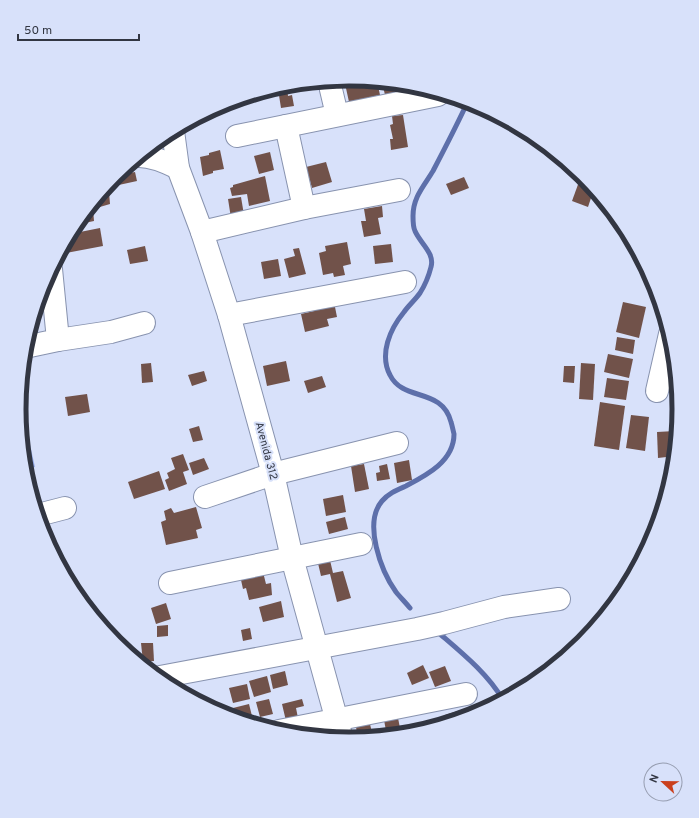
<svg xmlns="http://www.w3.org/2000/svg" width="699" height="818" font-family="Overpass,sans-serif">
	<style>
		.green { fill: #96acea }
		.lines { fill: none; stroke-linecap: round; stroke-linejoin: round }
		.stream { stroke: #5d6faa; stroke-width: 5 }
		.building { fill: #71524a }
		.minor-casing { stroke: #8893af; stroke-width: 24 }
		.minor { stroke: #fff; stroke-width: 22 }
		.labels { text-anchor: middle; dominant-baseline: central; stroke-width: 4; stroke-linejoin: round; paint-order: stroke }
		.street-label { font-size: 11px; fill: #323642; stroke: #d8e1fa }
		.rim { fill: none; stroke: #323642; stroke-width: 5 }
	</style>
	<rect width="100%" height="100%" fill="#d8e1fa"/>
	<!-- green -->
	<polygon class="green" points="21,405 35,467 25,470 19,409 19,406"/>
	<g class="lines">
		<!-- stream -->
		<g class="stream">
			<path d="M410,608C406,603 400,597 396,592C381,571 363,523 382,501C389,493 397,490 406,486C427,475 454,461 454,434C453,430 452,425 451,422C442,387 403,402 390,375C379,354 390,329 404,312C409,305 415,300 420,293C425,285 429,275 431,267C435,253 420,243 415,231C413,227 413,220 413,216C413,197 424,186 433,171C445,148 457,125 468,101"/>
			<path d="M440,634C462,653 488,674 503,700"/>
		</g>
	</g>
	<!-- building -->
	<g class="building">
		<polygon points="344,79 377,81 380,95 349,102"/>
		<polygon points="382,82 396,83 398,92 385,95"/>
		<polygon points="397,83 409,84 410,91 400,94"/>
		<polygon points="287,87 288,96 292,95 294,106 281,108 278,89"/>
		<polygon points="403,115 408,147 391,150 390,139 393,139 390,125 393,124 392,116"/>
		<polygon points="220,150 224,169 213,171 213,173 203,176 200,157 209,155 209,153"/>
		<polygon points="270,152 274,170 259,174 254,156"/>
		<polygon points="326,162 332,182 312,188 306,167"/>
		<polygon points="135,172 137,181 105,188 115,176"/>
		<polygon points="265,176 270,201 249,206 247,194 232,196 230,188 233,187 233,185"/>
		<polygon points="464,177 469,188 451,195 446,184"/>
		<polygon points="580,179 589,182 594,189 588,207 572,201"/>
		<polygon points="109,192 110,204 93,209 94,221 75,225 101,193 101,195"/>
		<polygon points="241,197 244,215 231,218 228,199"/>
		<polygon points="382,206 383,217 378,218 381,234 364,237 361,221 366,221 364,209"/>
		<polygon points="100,228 103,246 66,253 65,244 70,234"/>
		<polygon points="347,242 351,264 343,266 345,275 334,277 333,273 323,275 319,253 326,251 325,246"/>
		<polygon points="391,244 393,262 375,264 373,246"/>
		<polygon points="145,246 148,261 130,264 127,250"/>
		<polygon points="299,248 306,274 289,278 284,259 295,256 293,249"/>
		<polygon points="278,259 281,276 264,279 261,262"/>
		<polygon points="652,277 655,283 655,284 650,282"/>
		<polygon points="334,302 337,317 327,319 329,326 305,332 301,314 314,311 313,306"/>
		<polygon points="623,302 646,307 639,338 616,332"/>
		<polygon points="617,337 635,340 633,354 615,350"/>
		<polygon points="608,354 633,359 629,378 604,372"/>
		<polygon points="286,361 290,381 267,386 263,366"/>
		<polygon points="23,363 29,387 21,389"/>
		<polygon points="151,363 153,382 142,383 141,364"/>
		<polygon points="581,363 595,364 593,400 579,399"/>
		<polygon points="564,366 575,366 574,383 563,382"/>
		<polygon points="204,371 207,381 192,386 188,375"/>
		<polygon points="322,376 326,387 308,393 304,381"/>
		<polygon points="607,378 629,381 626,400 604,397"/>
		<polygon points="87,394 90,412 68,416 65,397"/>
		<polygon points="600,402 625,406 619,450 594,446"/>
		<polygon points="631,415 649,417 645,451 626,448"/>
		<polygon points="199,426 203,440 193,442 189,429"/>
		<polygon points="675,431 675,456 658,458 657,432"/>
		<polygon points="183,454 189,470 183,472 187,484 169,491 165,480 169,478 167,473 175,469 171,458"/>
		<polygon points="204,458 209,469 193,475 189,463"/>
		<polygon points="409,460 412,480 397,483 394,463"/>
		<polygon points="675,463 674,474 670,486 667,464"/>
		<polygon points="364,464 369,489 355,492 351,466"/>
		<polygon points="387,464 390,479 377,481 376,473 380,472 379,466"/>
		<polygon points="159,471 165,489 134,499 128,482"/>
		<polygon points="32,473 36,489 30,490 26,475"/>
		<polygon points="343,495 346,512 326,516 323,499"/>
		<polygon points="196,507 202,528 196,530 198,538 166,545 161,522 166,520 164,511 171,508 174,513"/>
		<polygon points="345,517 348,529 329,534 326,522"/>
		<polygon points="329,556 333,573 343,571 351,598 337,602 330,574 321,576 317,559"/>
		<polygon points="263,572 266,584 271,583 272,595 249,600 246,588 243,589 241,580"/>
		<polygon points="281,601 284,617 263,622 259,607"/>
		<polygon points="166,603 171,619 156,624 151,608"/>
		<polygon points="168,625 168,636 157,637 157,626"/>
		<polygon points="250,628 252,639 243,641 241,630"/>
		<polygon points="141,643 153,643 154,661 143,662"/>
		<polygon points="423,665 429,678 412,685 407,673"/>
		<polygon points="445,666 451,681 435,687 429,672"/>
		<polygon points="285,671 288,685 273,689 270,675"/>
		<polygon points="267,676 271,692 254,697 249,681"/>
		<polygon points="247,684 250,699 233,703 229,688"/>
		<polygon points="269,699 273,714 260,717 256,702"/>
		<polygon points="302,699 304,706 296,708 298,718 286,721 282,704"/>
		<polygon points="249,704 254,724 236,718 233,708"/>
		<polygon points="464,709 466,717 447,723 445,715"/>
		<polygon points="398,718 401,733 387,736 384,720"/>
		<polygon points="370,724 373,737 358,739 356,727"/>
	</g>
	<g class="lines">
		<!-- minor casing -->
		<g class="minor-casing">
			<g id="minor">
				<polyline points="329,81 337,115"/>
				<polyline points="286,126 304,208"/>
				<polyline points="173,131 178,168 202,232 229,315 273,474 292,558 342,739"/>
				<polyline points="237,136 438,95"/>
				<path d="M139,156C152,156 166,162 178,168"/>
				<polyline points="202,232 304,208 399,190"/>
				<polyline points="229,315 405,282"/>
				<polyline points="58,340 111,332 144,323"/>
				<polyline points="25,347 58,340 51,269"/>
				<polyline points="657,391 670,334"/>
				<polyline points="205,497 273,474 397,443"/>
				<polyline points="38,515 65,508"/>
				<polyline points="170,583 361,544"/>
				<polyline points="160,677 417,629 444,623 504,607 559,599"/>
				<polyline points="279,731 466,694"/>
			</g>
		</g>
		<!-- minor -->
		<use href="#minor" class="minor"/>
	</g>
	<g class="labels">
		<!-- street labels -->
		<g class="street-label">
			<text transform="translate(266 451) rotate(75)">Avenida 312</text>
		</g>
	</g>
	<!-- crop -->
	<path d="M0 0H699V818H0ZM26 409a323 323 0 1 1 646 0a323 323 0 1 1-646 0Z" fill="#d8e1fa" fill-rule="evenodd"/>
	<path class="rim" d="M26 409a323 323 0 1 1 646 0a323 323 0 1 1-646 0Z"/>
	<!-- north arrow -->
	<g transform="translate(663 782) rotate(292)"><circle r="19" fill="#d8e1fa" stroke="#969db0"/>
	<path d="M0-3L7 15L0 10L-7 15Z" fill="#ca401e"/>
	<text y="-6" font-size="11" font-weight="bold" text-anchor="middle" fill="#323642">N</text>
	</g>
	<!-- scale -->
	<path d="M18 34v6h121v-6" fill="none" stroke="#323642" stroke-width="2"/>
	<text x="24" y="34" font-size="12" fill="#323642" stroke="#d8e1fa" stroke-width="3" paint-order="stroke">50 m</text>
</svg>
